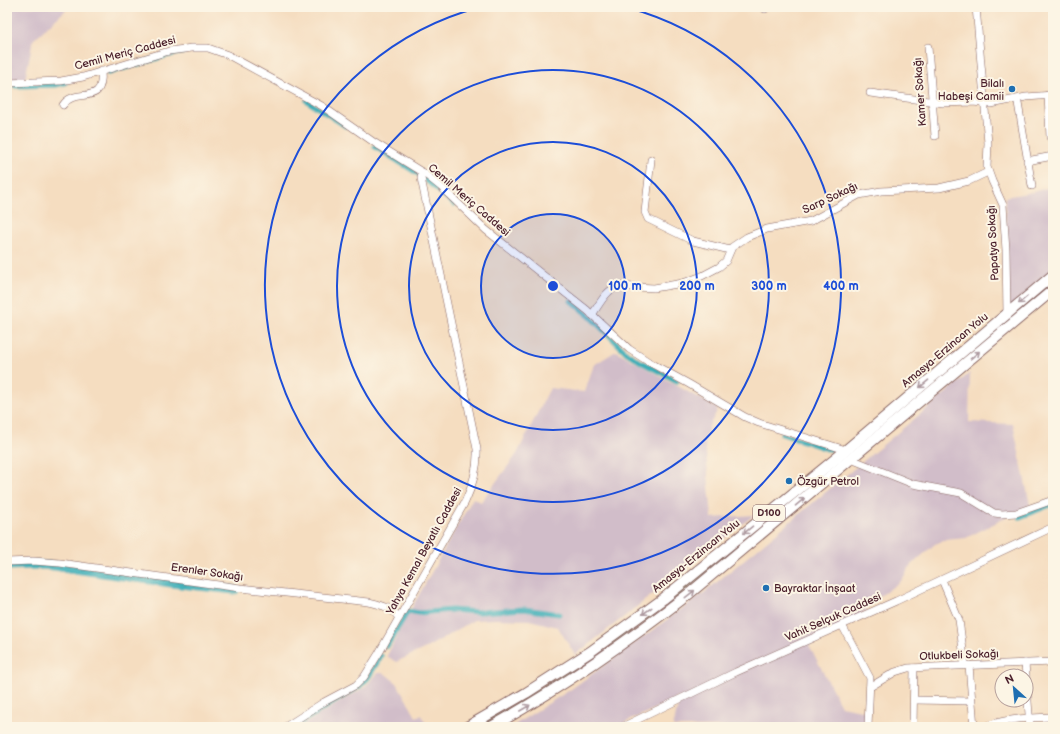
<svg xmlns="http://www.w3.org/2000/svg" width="1060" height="734" font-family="'Balsamiq Sans',sans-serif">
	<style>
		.industrial { fill: #d1bdc9 }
		.green { fill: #9ed384; stroke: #747958 }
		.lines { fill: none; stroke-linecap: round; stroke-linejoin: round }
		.canal { stroke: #3eaeb8; stroke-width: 5 }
		.river { stroke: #3eaeb8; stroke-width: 9 }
		.minor-casing { stroke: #86625f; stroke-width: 8 }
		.highway-casing { stroke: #86625f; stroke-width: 12 }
		.minor { stroke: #fff; stroke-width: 7 }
		.highway { stroke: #fff; stroke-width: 10 }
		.oneway { stroke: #ae9aa0 }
		.ring { fill: none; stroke: #1d4ed8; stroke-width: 2 }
		.poi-dot { fill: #1f6fb2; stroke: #fcf5e5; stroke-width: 1.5 }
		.labels { text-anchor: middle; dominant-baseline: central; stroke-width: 4; stroke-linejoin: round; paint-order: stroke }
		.shield { fill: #fcf5e5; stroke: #7f5f63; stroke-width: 1 }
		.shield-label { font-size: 10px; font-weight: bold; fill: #4a1f2b }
		.street-label { font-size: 11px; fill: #4a1f2b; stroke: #fcf5e5 }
		.poi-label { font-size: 11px; fill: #4a1f2b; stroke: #fcf5e5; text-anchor: start }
		.centre { fill: #1d4ed8; stroke: #fcf5e5; stroke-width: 2 }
		.ring-label { font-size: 12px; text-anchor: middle; font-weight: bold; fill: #1d4ed8; stroke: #fcf5e5; stroke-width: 4; stroke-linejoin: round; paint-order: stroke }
	</style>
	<rect width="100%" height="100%" fill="#fcf5e5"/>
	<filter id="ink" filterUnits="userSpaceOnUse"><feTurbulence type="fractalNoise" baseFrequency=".025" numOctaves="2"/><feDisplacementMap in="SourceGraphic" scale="8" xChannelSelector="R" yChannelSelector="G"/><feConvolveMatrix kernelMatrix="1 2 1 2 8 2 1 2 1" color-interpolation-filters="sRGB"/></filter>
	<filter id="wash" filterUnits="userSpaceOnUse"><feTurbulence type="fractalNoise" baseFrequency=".012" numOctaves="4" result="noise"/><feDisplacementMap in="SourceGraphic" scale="16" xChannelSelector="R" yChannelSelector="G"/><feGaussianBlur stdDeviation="0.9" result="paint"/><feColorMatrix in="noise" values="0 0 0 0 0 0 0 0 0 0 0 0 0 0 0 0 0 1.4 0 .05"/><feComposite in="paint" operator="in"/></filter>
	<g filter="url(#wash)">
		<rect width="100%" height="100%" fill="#f5ddc0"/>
		<!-- industrial -->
		<g class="industrial">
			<polygon points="7,7 69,7 33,40 25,79 7,80"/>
			<polygon points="1053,186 1053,271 1009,309 1005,197 1033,192"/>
			<polygon points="616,351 718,409 709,426 705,443 712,518 754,515 575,655 558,627 529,620 495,619 474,620 428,647 396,662 387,656 406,618 473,498 481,502 517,454 550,388 584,392 594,365"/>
			<polygon points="970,373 969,422 1013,424 1030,505 966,538 945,540 935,544 918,559 910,567 901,581 866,606 867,610 809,645 841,706 866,711 866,727 673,727 680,697 615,727 511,727 570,690 705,592"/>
			<polygon points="378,673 384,673 397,683 416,717 421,715 428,727 299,727 365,687"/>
		</g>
		<!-- green -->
		<path class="green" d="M1053,280V284L683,593C630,633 576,670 519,705C508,712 488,727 476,727L586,660Z"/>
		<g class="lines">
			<!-- canal -->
			<g class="canal">
				<polyline points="108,73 165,56 183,52"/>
				<polyline points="15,86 56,85 65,83"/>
				<polyline points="307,101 345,126"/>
				<polyline points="375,147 418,174"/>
				<polyline points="425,179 454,204"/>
				<polyline points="571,301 588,315 627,353 641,362 677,381"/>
				<polyline points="782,434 830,450"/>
				<polyline points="1020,517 1053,504"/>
				<polyline points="387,646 408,611 419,613 451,610 479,612 524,609 559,614"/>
				<polyline points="293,727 360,686 368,678 381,656"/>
			</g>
			<!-- river -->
			<polyline class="river" points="7,566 37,565 54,566 171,583 235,590"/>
		</g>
	</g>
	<g filter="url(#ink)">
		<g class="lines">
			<!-- minor casing -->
			<g class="minor-casing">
				<g id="minor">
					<polyline points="976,7 988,143 987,167 992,181 1003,205 1006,250 1007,314"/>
					<polyline points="765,9 765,7"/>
					<polyline points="928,47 935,136"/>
					<polyline points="7,83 61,81 83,77 169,51 192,48 208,48 228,55 322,106 375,143 425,174 441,187 486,230 587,310 629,349 649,362 689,384 745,417 759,423 846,450"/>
					<polyline points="870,93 943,103 973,102 991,104 1026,97 1053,95"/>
					<polyline points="1048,95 1050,137"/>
					<polyline points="1018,103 1032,186"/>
					<path d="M63,105C75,86 105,108 101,71"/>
					<polyline points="651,160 645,212 648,219 693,241 730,250"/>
					<polyline points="1027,161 1053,156"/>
					<path d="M592,315C599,305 606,290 618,286L654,288L683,283L702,276L719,267L726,261L732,247L747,237L767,229L811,221L859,195L881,191L939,188L969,181L988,172"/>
					<polyline points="851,459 913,484 961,493 994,513 1002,514 1016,513 1053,500"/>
					<path d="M7,562L33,561L60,563L240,588L369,602C381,605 392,607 399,618"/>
					<polyline points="942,580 959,620 965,665"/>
					<polyline points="842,625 870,678 868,727"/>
					<polyline points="1025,663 1030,727"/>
					<polyline points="969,665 974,727"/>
					<polyline points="870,687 895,672 908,668 1053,662"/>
					<polyline points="914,700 971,701"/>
					<path d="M285,727L324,702L356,685L364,677L379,653L465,502C473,485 478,469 477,449L421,178L422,172"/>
					<polyline points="622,727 736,672 896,601 1053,527"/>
					<polyline points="913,727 914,668"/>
					<path d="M984,727C1006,718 1030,718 1053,717"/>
				</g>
			</g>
			<!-- highway casing -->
			<g class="highway-casing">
				<g id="highway">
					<polyline points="467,727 526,693 590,652 663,599 838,457 1053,275"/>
					<path d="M491,727C561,688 627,642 690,593L1053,290"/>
				</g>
			</g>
			<!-- minor -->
			<use href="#minor" class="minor"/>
			<!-- highway -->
			<use href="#highway" class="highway"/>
		</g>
		<!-- one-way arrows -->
		<defs><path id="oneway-shaft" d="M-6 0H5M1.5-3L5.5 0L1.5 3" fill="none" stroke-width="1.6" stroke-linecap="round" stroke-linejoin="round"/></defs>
		<g class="oneway">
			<use href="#oneway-shaft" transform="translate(1023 300) rotate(140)"/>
			<use href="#oneway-shaft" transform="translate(975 355) rotate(-40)"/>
			<use href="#oneway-shaft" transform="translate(924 384) rotate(140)"/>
			<use href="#oneway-shaft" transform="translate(800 502) rotate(-40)"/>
			<use href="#oneway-shaft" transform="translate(748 530) rotate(140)"/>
			<use href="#oneway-shaft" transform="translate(690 594) rotate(-38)"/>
			<use href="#oneway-shaft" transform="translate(647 611) rotate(143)"/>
			<use href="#oneway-shaft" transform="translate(525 708) rotate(-30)"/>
		</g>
	</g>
	<!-- distance rings -->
	<circle cx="553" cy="286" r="72" fill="#1d4ed8" fill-opacity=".12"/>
	<g class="ring">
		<circle cx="553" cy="286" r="72"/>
		<circle cx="553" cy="286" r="144"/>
		<circle cx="553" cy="286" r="216"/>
		<path d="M625 7A288 288 0 1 1 481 7"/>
	</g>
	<!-- markers -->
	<g class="poi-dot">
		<circle cx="1012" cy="89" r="4"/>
		<circle cx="789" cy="481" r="4"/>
		<circle cx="766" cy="588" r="4"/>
	</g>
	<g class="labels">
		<!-- shield labels -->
		<rect class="shield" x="753" y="505" width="32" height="16" rx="3"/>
		<g class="shield-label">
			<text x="769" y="513">D100</text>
		</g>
		<!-- street labels -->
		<g class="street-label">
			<text transform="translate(125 53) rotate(-15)">Cemil Meriç Caddesi</text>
			<text transform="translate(920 92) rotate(-94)">Kamer Sokağı</text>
			<text transform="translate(830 198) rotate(-25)">Sarp Sokağı</text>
			<text transform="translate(469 200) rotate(41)">Cemil Meriç Caddesi</text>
			<text transform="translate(993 243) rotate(-93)">Papatya Sokağı</text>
			<text transform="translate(945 350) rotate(-40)">Amasya-Erzincan Yolu</text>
			<text transform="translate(424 551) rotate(-61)">Yahya Kemal Beyatlı Caddesi</text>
			<text transform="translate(696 556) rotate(-39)">Amasya-Erzincan Yolu</text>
			<text transform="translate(207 572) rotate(8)">Erenler Sokağı</text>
			<text transform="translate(833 617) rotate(-24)">Vahit Selçuk Caddesi</text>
			<text transform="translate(959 655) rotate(-2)">Otlukbeli Sokağı</text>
		</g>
		<!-- poi labels -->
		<g class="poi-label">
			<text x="1004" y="83" text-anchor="end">Bilalı<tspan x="1004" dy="13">Habeşi Camii</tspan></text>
			<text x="797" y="481">Özgür Petrol</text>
			<text x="774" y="588">Bayraktar İnşaat</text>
		</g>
	</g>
	<circle cx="553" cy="286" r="6" class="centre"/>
	<g class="ring-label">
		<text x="625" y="290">100 m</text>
		<text x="697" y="290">200 m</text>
		<text x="769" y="290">300 m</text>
		<text x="841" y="290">400 m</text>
	</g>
	<!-- margin -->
	<rect width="1060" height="734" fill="none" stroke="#fcf5e5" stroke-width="24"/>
	<!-- north arrow -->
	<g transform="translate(1014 688) rotate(333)"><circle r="19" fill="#fcf5e5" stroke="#b59f9b"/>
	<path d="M0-3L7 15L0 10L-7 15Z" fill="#1f6fb2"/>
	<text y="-6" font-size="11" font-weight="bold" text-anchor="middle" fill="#4a1f2b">N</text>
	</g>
</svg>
